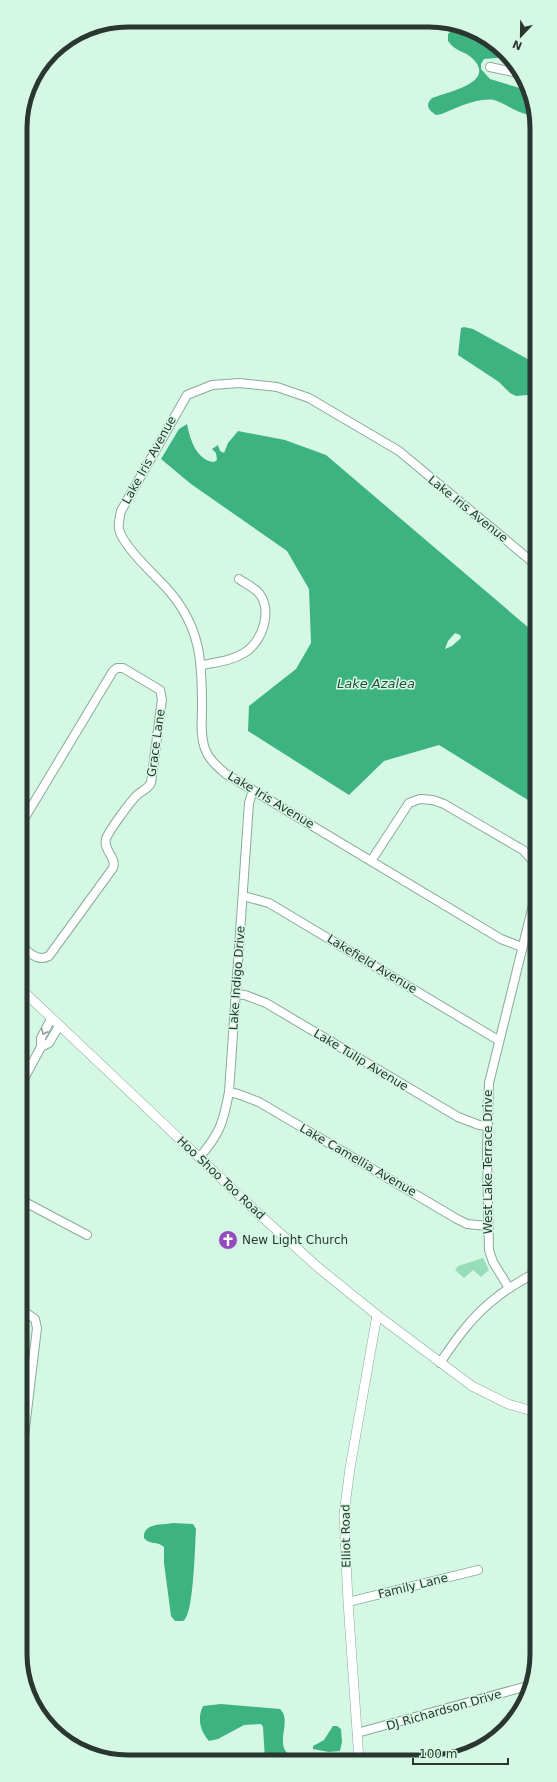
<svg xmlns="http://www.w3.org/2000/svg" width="557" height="1782" font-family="'DejaVu Sans',sans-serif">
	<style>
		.green { fill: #98ddba }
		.water { fill: #3db382; fill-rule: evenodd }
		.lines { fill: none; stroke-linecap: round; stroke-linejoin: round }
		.minor-casing { stroke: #89aa99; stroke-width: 10 }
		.tertiary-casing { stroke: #89aa99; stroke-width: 10 }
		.minor { stroke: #fff; stroke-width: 8 }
		.tertiary { stroke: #fff; stroke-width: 9 }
		.oneway { stroke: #949b98 }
		.labels { text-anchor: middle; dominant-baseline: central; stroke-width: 3; stroke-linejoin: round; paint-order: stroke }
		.street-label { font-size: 12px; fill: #293730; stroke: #d5f8e5 }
		.poi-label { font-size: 12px; fill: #293730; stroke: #d5f8e5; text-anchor: start }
		.water-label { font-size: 13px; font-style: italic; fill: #214f3a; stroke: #d5f8e5 }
		.rim { fill: none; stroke: #293730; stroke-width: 5 }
	</style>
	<rect width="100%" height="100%" fill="#d5f8e5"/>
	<!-- green -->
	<polygon class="green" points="483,1258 489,1270 481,1277 473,1270 464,1278 455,1270 458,1266"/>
	<!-- water -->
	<g class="water">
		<path d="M454,28C468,28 493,45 506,52L508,57L484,59L481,64V69L490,79L526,90L535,107V114C520,117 508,104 494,100C478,97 456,108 442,114L436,115C428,110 425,105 432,98C446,92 497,83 473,59C466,51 455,52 448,41V34Z"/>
		<polygon points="464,327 473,329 535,363 535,397 528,395 516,396 510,393 499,382 458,355 461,328"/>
		<path d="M187,424C190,439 196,460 214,462L217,460L216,453L212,449L218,445L220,451L224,453L228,443L238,431L285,440L326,455L536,634V805L439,745L384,761L349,795L248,731L249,706L296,669L311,643L309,589L287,551L191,484L161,459L179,429ZM455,633L460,635L461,638L452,646L445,649L448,641Z"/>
		<polygon points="536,1079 536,1258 532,1260 534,1253 532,1100"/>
		<path d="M173,1523L193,1524L196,1529C195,1543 194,1617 183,1621H175L171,1616L164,1563V1547C158,1541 149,1545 144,1538C143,1523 161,1525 173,1523Z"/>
		<path d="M221,1704L280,1709C292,1720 276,1741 287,1753L319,1756L323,1760H265L263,1727L261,1724L244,1725L218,1739L209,1741C200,1731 197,1718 203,1706Z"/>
		<polygon points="333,1726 337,1726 341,1729 342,1742 340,1751 329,1752 313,1749 313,1746 324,1740"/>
	</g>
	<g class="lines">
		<!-- minor casing -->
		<g class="minor-casing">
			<g id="minor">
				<polyline points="490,67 517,73"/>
				<path d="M202,665C217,662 231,661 244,653C263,642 274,608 257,591C252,587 245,583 239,579"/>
				<path d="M21,824L113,671L117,668H123L160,690L162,699L151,783C147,790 141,791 137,795C130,802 108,832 106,839C103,851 117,857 113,868L49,956C38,962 30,953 21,946"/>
				<polyline points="371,861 409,803 420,799 433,800 444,804 523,850 532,860 536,870"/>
				<polyline points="243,896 269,903 498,1040"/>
				<path d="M522,947L501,939L226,774C218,767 209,760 205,749C200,735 202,721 202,707C202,662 201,629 170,592C158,578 122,546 119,529C118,524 120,516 121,511L187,395L212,385L239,383L277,387L309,398L399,451L536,565"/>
				<polyline points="235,994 245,995 266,1003 458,1117 479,1125 487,1126"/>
				<polyline points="41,1047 49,1043 59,1026"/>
				<polyline points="21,1084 41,1047 41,1038 51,1019"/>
				<polyline points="229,1092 238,1094 259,1102 457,1219 467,1224 487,1226"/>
				<path d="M199,1158C220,1133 223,1124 229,1092L249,803L253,790"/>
				<polyline points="21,1200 87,1235"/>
				<polyline points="509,1288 493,1262 489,1250 487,1153 489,1083 536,893"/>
				<polyline points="22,1310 35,1319 37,1328 22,1453"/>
				<path d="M440,1363C456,1339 473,1315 497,1297C509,1287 523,1280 536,1272"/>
				<polyline points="348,1602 478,1570"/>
				<polyline points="357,1733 531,1685"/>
			</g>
		</g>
		<!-- tertiary casing -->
		<g class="tertiary-casing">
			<g id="tertiary">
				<polyline points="21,989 261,1216 320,1269 377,1315 472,1386 508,1404 536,1412"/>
				<polyline points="359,1760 348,1602 344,1514 350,1468 377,1315"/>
			</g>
		</g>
		<!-- minor -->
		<use href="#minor" class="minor"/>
		<!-- tertiary -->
		<use href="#tertiary" class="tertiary"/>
	</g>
	<!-- one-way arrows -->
	<defs><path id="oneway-chevron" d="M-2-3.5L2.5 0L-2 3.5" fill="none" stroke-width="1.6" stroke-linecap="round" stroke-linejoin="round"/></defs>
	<use class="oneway" href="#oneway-chevron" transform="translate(44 1032) rotate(117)"/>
	<!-- icons -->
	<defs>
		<g id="church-disc" transform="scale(1)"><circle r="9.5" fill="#954bbd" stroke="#d5f8e5"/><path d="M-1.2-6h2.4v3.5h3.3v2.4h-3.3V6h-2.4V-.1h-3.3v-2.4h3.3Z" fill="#fff"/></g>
	</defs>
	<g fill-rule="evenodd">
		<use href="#church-disc" x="228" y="1240"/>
	</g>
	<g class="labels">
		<!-- street labels -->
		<g class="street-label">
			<text transform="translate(149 460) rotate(-61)">Lake Iris Avenue</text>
			<text transform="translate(468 509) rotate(39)">Lake Iris Avenue</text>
			<text transform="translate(156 743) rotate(-82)">Grace Lane</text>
			<text transform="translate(271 800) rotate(31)">Lake Iris Avenue</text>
			<text transform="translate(372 964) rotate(31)">Lakefield Avenue</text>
			<text transform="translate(237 978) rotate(-86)">Lake Indigo Drive</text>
			<text transform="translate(361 1060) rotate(31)">Lake Tulip Avenue</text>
			<text transform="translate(358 1160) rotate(30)">Lake Camellia Avenue</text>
			<text transform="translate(488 1162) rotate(-90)">West Lake Terrace Drive</text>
			<text transform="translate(221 1178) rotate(43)">Hoo Shoo Too Road</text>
			<text transform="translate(346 1536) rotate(-91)">Elliot Road</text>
			<text transform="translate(413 1586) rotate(-14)">Family Lane</text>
			<text transform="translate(444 1710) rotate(-16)">DJ Richardson Drive</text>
		</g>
		<!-- poi labels -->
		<g class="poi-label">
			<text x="242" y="1240">New Light Church</text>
		</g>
		<!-- water labels -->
		<g class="water-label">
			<text x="376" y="683">Lake Azalea</text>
		</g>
	</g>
	<!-- crop -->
	<path d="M0 0H557V1782H0ZM128 27H429A101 101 0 0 1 530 128V1654A101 101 0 0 1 429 1755H128A101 101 0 0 1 27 1654V128A101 101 0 0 1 128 27Z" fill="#d5f8e5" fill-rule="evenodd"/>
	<path class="rim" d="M128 27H429A101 101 0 0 1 530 128V1654A101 101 0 0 1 429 1755H128A101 101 0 0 1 27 1654V128A101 101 0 0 1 128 27Z"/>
	<!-- north arrow -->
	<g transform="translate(521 36) rotate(202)" stroke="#d5f8e5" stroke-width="3" paint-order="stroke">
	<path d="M0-3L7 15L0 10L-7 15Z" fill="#293730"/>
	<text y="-6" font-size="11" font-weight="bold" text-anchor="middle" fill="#293730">N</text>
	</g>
	<!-- scale -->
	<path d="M413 1758v6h95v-6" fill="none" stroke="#293730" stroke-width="2"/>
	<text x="419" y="1758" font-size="12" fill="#293730" stroke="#d5f8e5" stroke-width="3" paint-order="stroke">100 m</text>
</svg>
